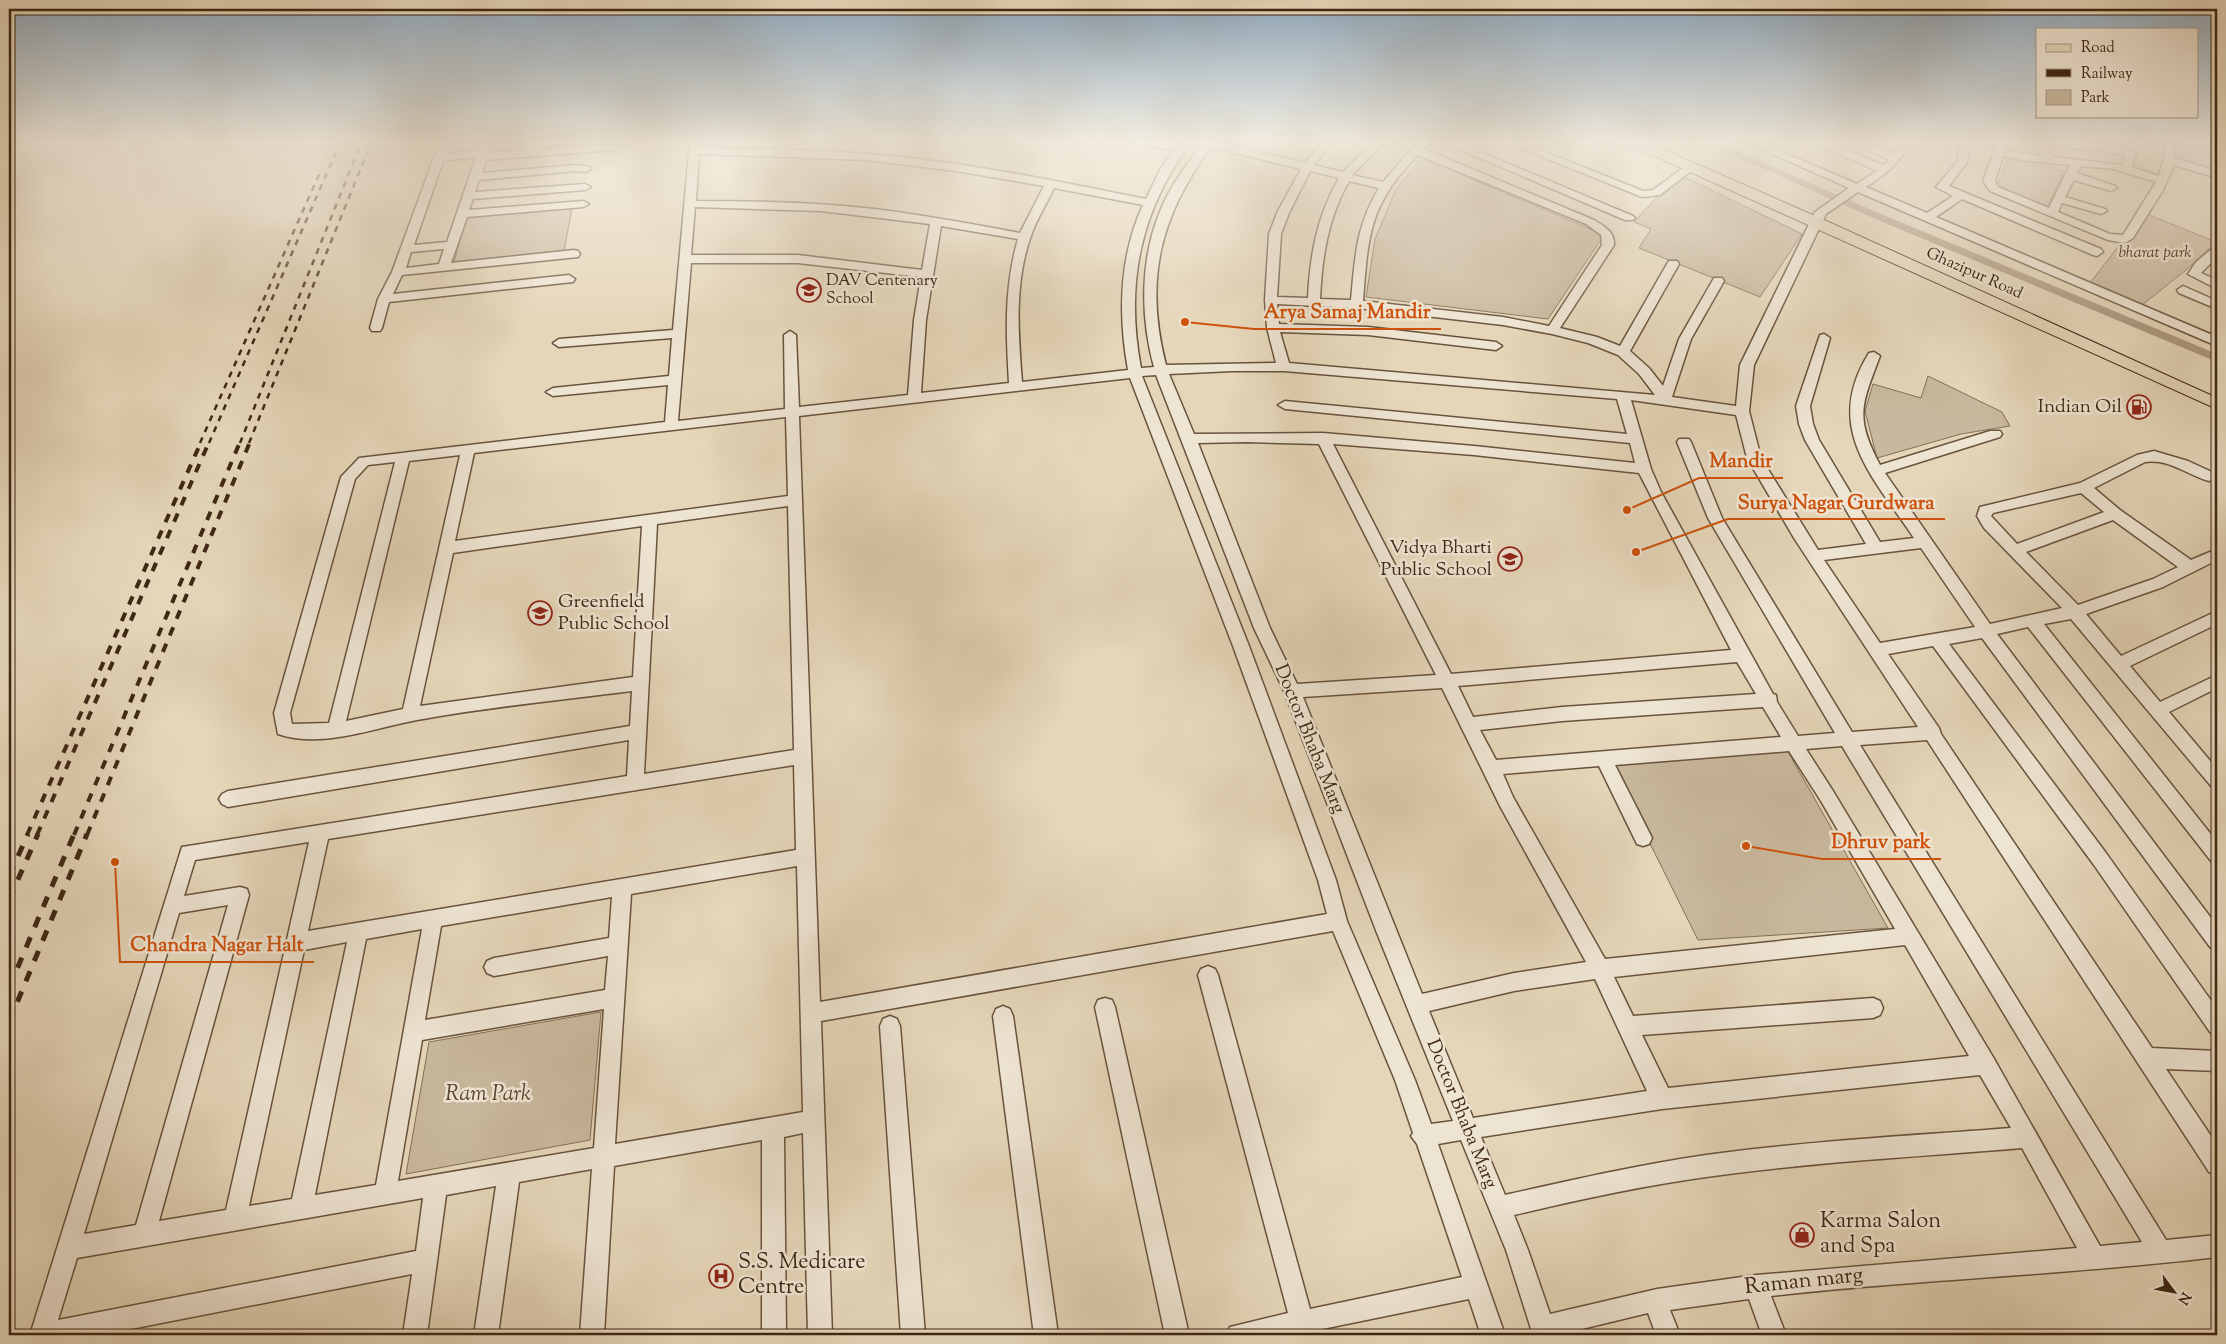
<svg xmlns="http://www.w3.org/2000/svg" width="2226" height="1344" font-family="'Sorts Mill Goudy',serif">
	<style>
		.green { fill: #c9b89d; stroke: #847058 }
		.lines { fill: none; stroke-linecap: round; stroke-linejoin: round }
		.canal { fill: #ac9a81; fill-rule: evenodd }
		.minor-casing { stroke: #68533d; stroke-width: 3 }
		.major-casing { stroke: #3e2714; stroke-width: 2 }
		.minor { fill: #eee4d2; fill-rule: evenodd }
		.major { fill: #e5d6b9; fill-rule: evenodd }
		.rail-far2 { stroke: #3e2714; stroke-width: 2.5; stroke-dasharray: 6 6; stroke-linecap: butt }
		.rail-far1 { stroke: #3e2714; stroke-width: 4; stroke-dasharray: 9 9; stroke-linecap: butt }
		.rail { stroke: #3e2714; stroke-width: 5; stroke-dasharray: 11 11; stroke-linecap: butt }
		.labels { text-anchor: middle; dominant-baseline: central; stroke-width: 5; stroke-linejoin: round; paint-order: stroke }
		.far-park-label { font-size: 16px; font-style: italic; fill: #5a442f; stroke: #eee4d2 }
		.far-street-label { font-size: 16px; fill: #3e2714; stroke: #eee4d2 }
		.far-poi-label { font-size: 16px; fill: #3e2714; stroke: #eee4d2; text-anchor: start }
		.poi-label { font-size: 19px; fill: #3e2714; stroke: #eee4d2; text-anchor: end }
		.street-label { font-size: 19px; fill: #3e2714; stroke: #eee4d2 }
		.near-park-label { font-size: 22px; font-style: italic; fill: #5a442f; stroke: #eee4d2 }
		.near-poi-label { font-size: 22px; fill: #3e2714; stroke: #eee4d2; text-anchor: start }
		.near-street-label { font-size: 22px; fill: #3e2714; stroke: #eee4d2 }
		.leader { fill: none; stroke: #ce520d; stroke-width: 2 }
		.callout-dot { fill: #ce520d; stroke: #eee4d2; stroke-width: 2 }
		.callout-label { font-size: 20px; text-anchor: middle; font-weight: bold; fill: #ce520d; stroke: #eee4d2; stroke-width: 5; stroke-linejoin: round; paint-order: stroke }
	</style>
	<rect width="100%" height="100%" fill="#e5d6b9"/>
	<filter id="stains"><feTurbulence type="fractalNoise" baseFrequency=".004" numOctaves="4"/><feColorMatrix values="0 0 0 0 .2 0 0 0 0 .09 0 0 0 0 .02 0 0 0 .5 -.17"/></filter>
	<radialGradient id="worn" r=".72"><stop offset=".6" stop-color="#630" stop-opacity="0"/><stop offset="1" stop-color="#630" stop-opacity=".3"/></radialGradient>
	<!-- green -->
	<g class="green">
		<polygon points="2174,141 2217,141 2217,169 2214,173 2176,162"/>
		<polygon points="1422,158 1604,235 1548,319 1366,297 1375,239 1396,189"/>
		<polygon points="2008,158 2045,165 2064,172 2047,207 1997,186"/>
		<polygon points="1678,174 1802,234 1760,297 1639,248 1651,229 1634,222"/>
		<polygon points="572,208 564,251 454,262 466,218"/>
		<polygon points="2144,213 2216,242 2186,270 2142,305 2090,283"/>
		<polygon points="1928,376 2002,412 2010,426 1961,434 1877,458 1865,411 1873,384 1921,398"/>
		<polygon points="1787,750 1888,928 1698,940 1610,763"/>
		<polygon points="601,1012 590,1140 406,1174 429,1042"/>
	</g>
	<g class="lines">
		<!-- canal -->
		<polygon class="canal" points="1702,141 1715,141 1874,211 2217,354 2217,362 1866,215"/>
		<!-- minor casing -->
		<g class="minor-casing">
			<g id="minor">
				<path d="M440,141H450L446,154L478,150L482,141H492L488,153L614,144L619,147L614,150L486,160L482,173L576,165L590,167L591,169L586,172L576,171L479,180L475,192L585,184L591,187L585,190L473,199L469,210L583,201L589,204L583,207L467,217L451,263L574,250L578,251L580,254L578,257L402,275L393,294L569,275L575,279L573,282L389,302L382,328L380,331H372L370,328L378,299L392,272ZM476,157L447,242L414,245L443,161ZM444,249L439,264L406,268L411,252Z"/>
				<path d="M690,141H700V148C763,149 826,149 889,156C975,164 1061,182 1146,199L1160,170L1173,150L1133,144L1128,141H1155L1178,144L1181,141H1192C1140,210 1125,284 1141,368L1154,367C1140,316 1140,258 1161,209C1171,185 1187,164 1202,144L1197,141H1215L1305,163L1323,141H1334L1314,165L1343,172L1374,141H1385L1352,175L1383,182L1412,148L1421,141H1432L1424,149L1594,220C1604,226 1615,232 1614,245L1560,328L1597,337L1620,346L1667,264L1669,261H1677L1679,264L1630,351L1649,368L1663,386L1679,339L1714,278H1722L1724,281L1691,339L1672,397L1736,406L1740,365L1815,212L1849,188L1743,141H1757L1857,184L1877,171L1810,141H1825L1883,165L1889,160L1849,141H1863L1894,154L1902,141H1912C1898,164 1888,173 1866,187L1927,213L1953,196L1936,187L1957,162L1962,141H1972L1967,162L1949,186L2101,249L2103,252L2097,256L2093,255L1962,199L1936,217L2217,337V346L1858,192L1826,214L1754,365L1749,411L1761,458L1818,550L1866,544L1805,440L1799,424L1796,406L1820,335L1824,334L1830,338L1810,406L1813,424L1819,440L1880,542L1914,538C1873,477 1822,428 1869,353L1874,352L1880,356C1862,404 1854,417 1880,465L1990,431H2000L2002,434L2000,437L1885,473L1990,624L2062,608L1984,528L1977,516L1980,507L2080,483L2137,455L2154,451L2188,461L2214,473L2216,476L2214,479L2209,481C2188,475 2168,458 2145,462L2094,488L2120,510L2191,560L2217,549V560L2163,587L2086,614L2121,656L2217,611V624L2130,666L2160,702L2217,675V688L2169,712L2217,769V788L2211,786L2071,619L2044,624L2217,842V863L2211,861L2028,627L1997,634L2217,926V950L2210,947L1982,638L1949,644L2106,853L2217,1009V1035L2210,1032L2094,865L1933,646L1888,654L1939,728L1941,734L2152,1048L2217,1051V1071L2166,1069L2217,1145V1175L2209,1172L1927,740L1860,745L2166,1240L2217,1235V1257C2069,1275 1920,1279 1771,1296L1786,1335H1762L1749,1299L1670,1310L1680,1335H1656L1648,1313L1557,1335H1533L1506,1250L1461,1140L1438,1144L1505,1335H1481L1469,1299L1293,1335H1226L1230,1327L1288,1313L1198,975L1201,969L1208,966L1215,969L1218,975L1310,1309L1462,1277L1417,1144L1411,1136L1413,1133L1395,1080L1333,931L821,1021L832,1335H808L803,1133L784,1137L786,1335H762V1140L614,1166L604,1335H580L592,1169L519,1182L498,1335H474L496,1186L446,1195L427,1335H403L412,1274L100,1335H30L182,847L627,776L629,740L228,807L222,804L219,799L222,794L228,791L630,726L632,691C560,700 488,707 417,720C374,728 321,749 278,734L274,713L341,477L359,458L665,422L668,385L553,396L546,392L553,388L669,376L672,338L559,347L553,343L559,339L673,330ZM1211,147L1301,169L1277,213L1269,234L1265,300L1267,328L1276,363L1166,365C1144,280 1160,216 1211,147ZM699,154L866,160L956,171L1044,186L1020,233C972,224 923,215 874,209C815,202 755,201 696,201ZM1418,155L1586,224L1601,235L1602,245L1549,326L1503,317L1363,301C1368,236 1369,204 1418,155ZM1310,171L1339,178C1317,216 1310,255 1308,298L1277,297L1281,234L1289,213ZM1349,181L1379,188C1356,226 1355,257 1351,300L1320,299C1322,257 1328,218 1349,181ZM1054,188L1143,205C1119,257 1118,314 1128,370L1022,382C1018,332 1014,281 1032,233C1038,217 1047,203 1054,188ZM695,207L821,211L930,224L922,270L798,255H691ZM941,226L1018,239C1004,287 1006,334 1009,383L921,393L926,320ZM691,263H798L921,277L914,320L908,395L799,407L796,335L790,331L784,335L785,409L678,421ZM1277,304L1357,308L1503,325L1552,334L1588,343L1618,355L1639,374L1655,395L1289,363L1280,332L1368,335L1496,350L1502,346L1496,342L1368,327L1279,324ZM1232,371H1284L1617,399L1627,434L1285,401L1278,405L1285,409L1630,443L1635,463L1474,446L1323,433L1194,434L1169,374ZM1156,375L1254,628L1284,691L1377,933L1453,1121L1431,1124L1415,1080L1347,921L1336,880L1249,646L1142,376ZM1130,378L1233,646L1318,880L1327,914L820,1002L799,416ZM1631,400L1736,415L1747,458L1794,538L1918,727L1852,732L1722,518L1691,442L1689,439H1679L1677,442L1708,518L1835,733L1798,736L1777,702L1776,695L1773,694L1661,492L1651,469ZM786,417L788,496L455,541L474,453ZM1246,442L1319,444L1436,675L1297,684L1270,628L1198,443ZM1333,444L1474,455L1639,473L1731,650L1451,674ZM460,455L403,709L346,721L409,461ZM395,462L329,723L292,724L290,713L355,479L368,465ZM2081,493L2104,512L2017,544L1991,516L1993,513ZM788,506L794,750L644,774L657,524ZM2113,520L2178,567L2153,579L2078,605L2026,552ZM642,526L633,677L420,706L453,553ZM1921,548L1975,627L1880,643L1824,560ZM1737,662L1756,694L1562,707L1473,717L1458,686ZM1442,688L1500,806L1586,962L1514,973L1422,994L1303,697ZM1763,707L1781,737L1496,760L1480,730L1562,721ZM1842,746L2142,1242L2100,1246L1993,1057L1833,791L1806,749ZM1789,751L1821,801L1895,929L1605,959L1513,797L1503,774L1599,766L1637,844L1643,846L1649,844L1652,838L1615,765ZM794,765L796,850L308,931L328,839ZM309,842L226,1210L159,1221L249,895L247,889L240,887L184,896L195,860ZM797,866L803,1112L615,1144L631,894ZM612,897L609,938L494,958L487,961L484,967L487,973L494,976L608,956L605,990L425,1020L441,926ZM228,905L136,1225L84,1234L179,913ZM422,929L376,1185L315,1195L366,939ZM347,942L292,1199L249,1206L304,950ZM1905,945L1969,1056L1668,1088L1642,1035L1873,1018L1880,1015L1883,1008L1880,1001L1873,998L1633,1016L1614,977ZM1595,979L1647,1091L1473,1118L1429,1011L1514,991ZM604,1009L594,1148L398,1181L422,1040ZM1980,1075L2011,1128C1909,1136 1807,1141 1706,1155C1638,1165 1572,1180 1505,1195L1481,1137L1662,1109ZM2022,1148L2077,1248L1756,1275L1657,1289L1550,1314L1528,1250L1514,1215C1577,1200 1641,1186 1706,1177C1811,1162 1917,1157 2022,1148ZM423,1198L416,1251L58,1320L77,1258Z"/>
				<polygon points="1440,141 1454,141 1633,216 1635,218 1633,220 1625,220"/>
				<polygon points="1503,141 1518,141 1643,191 1653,190 1687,165 1691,164 1696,167 1660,195 1642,197"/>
				<path d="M1994,141H2004V150L2041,156L2035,143L2036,141L2101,144L2135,152L2136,154L2132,167L2159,176L2165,152L2164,141H2174L2175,158L2217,171V178L2174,165L2163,190L2133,238L2125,243L2108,240L1990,191L1983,181L1994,152ZM2047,147L2101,150L2125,156L2122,165L2053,157ZM2003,156L2022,160L2070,165L2049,208L1998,187L1995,181ZM2081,166L2114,169L2156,182L2123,235L2110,234L2058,212L2062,203L2101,214L2107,211L2105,209L2065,197L2074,180L2111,191L2117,188L2115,186L2077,173Z"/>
				<polygon points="2213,248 2217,248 2217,257 2201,273 2217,280 2217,289 2188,274 2196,262"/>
				<polygon points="2183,286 2217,301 2217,309 2179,293 2177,290"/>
				<polygon points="1105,998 1112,1000 1115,1007 1189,1335 1165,1335 1095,1007 1098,1000"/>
				<polygon points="1003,1006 1010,1009 1013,1016 1058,1335 1034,1335 993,1016 996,1009"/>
				<polygon points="890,1016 897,1019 900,1026 925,1335 901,1335 880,1026 883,1019"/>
			</g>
		</g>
		<!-- major casing -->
		<g class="major-casing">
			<polygon id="major" points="1627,141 1644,141 1822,219 2217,398 2217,409 1628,144"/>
		</g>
		<!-- minor -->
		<use href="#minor" class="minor"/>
		<!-- major -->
		<use href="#major" class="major"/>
		<!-- rail-far2 -->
		<g class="rail-far2">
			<polyline points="200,443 321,170"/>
			<polyline points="209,443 341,141"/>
			<polyline points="240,443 362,141"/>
			<polyline points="249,443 372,141"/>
		</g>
		<!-- rail-far1 -->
		<g class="rail-far1">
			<polyline points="27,835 201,442"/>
			<polyline points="37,835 209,442"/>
			<polyline points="74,835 240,442"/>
			<polyline points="87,835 250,442"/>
		</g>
		<!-- rail -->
		<g class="rail">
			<polyline points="9,876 28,834"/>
			<polyline points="9,900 38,834"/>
			<polyline points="9,988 74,834"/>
			<polyline points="9,1022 87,834"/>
		</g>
	</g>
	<!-- sky -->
	<linearGradient id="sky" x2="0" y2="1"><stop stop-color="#90aabf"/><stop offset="0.43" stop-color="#f3ede0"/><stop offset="1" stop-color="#f3ede0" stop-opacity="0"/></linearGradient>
	<rect width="2226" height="329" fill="url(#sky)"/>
	<!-- icons -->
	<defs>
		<g id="school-ring" transform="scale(1.25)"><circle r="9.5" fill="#eee4d2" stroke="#8f2418" stroke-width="1.5"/><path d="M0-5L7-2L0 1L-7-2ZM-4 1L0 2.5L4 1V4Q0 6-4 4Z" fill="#8f2418"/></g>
		<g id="fuel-ring" transform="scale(1.25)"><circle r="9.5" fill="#eee4d2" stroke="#8f2418" stroke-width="1.5"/><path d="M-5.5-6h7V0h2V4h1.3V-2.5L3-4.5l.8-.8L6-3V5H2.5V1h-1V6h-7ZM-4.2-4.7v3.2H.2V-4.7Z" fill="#8f2418"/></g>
		<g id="shop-ring" transform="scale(1.25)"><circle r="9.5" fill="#eee4d2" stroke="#8f2418" stroke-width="1.5"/><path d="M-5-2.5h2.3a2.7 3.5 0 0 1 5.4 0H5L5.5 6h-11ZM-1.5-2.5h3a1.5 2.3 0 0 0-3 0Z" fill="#8f2418"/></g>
		<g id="hospital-ring" transform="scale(1.25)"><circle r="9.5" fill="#eee4d2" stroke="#8f2418" stroke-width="1.5"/><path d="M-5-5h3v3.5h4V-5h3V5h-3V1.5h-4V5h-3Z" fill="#8f2418"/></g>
	</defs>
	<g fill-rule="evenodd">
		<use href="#school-ring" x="809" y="290"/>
		<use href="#fuel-ring" x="2139" y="407"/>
		<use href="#school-ring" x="1510" y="559"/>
		<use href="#school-ring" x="540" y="613"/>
		<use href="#shop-ring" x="1802" y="1235"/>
		<use href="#hospital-ring" x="721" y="1276"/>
	</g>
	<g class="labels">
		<!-- far-park labels -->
		<g class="far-park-label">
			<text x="2155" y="253">bharat park</text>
		</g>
		<!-- far-street labels -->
		<g class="far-street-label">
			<text transform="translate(1974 274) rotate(24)">Ghazipur Road</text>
		</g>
		<!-- far-poi labels -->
		<g class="far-poi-label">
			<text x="826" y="281">DAV Centenary<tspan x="826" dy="18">School</tspan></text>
		</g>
		<!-- poi labels -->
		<g class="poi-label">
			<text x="2122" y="407">Indian Oil</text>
			<text x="1492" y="548">Vidya Bharti<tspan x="1492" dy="22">Public School</tspan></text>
			<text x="558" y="602" text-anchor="start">Greenfield<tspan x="558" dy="22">Public School</tspan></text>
		</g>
		<!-- street labels -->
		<g class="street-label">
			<text transform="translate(1309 739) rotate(68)">Doctor Bhaba Marg</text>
			<text transform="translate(1461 1114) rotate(68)">Doctor Bhaba Marg</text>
		</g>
		<!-- near-park labels -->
		<g class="near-park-label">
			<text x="488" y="1095">Ram Park</text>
		</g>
		<!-- near-poi labels -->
		<g class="near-poi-label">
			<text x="1820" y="1222">Karma Salon<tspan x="1820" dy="25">and Spa</tspan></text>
			<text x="738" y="1263">S.S. Medicare<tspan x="738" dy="25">Centre</tspan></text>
		</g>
		<!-- near-street labels -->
		<g class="near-street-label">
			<text transform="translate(1804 1282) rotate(-6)">Raman marg</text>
		</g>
	</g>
	<!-- callouts -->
	<path class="leader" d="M1185 322L1254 329H1441M1627 510L1699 478H1783M1636 552L1728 519H1945M1746 846L1822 859H1941M115 862L120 962H314"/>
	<g class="callout-dot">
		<circle cx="1185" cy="322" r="5"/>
		<circle cx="1627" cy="510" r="5"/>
		<circle cx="1636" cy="552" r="5"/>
		<circle cx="1746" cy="846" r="5"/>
		<circle cx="115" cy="862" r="5"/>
	</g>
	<g class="callout-label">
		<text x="1347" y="318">Arya Samaj Mandir</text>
		<text x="1741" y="467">Mandir</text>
		<text x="1836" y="509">Surya Nagar Gurdwara</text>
		<text x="1881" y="848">Dhruv park</text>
		<text x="217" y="951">Chandra Nagar Halt</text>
	</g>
	<!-- margin -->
	<rect width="2226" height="1344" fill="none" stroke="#e5d6b9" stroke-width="30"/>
	<rect x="10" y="10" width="2206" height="1324" fill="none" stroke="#3e2714" stroke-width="2.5"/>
	<rect x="15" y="15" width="2196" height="1314" fill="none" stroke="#3e2714"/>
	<!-- legend -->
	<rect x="2036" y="28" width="162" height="90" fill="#eee4d2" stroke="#a89886"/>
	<rect x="2046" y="44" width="25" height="8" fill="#e5d6b9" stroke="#a89886"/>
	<text x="2081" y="52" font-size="15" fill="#3e2714">Road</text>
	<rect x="2046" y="69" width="25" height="8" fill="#3e2714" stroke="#a89886"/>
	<text x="2081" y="78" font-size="15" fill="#3e2714">Railway</text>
	<rect x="2046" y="90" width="25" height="15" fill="#c9b89d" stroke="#a89886"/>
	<text x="2081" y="102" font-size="15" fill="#3e2714">Park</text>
	<!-- north arrow -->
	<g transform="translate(2174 1292) rotate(122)" stroke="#eee4d2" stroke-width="4" paint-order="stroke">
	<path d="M0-4L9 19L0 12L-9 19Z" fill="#3e2714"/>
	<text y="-8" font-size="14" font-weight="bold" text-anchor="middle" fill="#3e2714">N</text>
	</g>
	<rect width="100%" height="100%" filter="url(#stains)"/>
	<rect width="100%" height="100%" fill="url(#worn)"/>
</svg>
